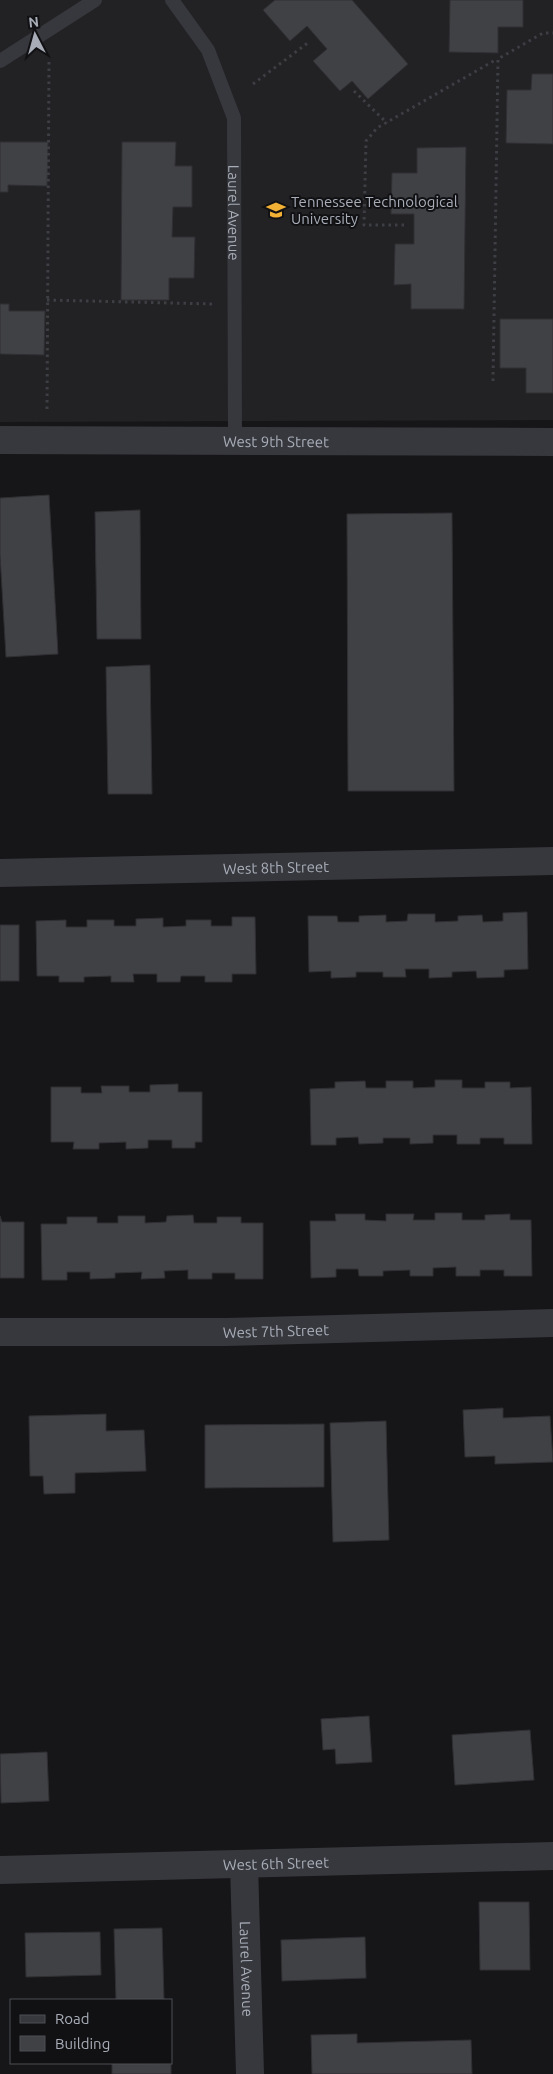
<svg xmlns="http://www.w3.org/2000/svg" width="553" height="2074" font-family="Ubuntu,sans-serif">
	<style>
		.built { fill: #222225 }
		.building { fill: #404145; stroke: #303034 }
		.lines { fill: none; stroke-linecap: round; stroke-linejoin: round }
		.path { stroke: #3d3f44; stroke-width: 3; stroke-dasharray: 2.5 4; stroke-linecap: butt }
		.service { stroke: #37383d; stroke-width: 14 }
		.minor { stroke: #37383d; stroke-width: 28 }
		.tertiary { stroke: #37383d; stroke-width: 28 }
		.labels { text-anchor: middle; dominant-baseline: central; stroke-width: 4; stroke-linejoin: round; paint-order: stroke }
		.poi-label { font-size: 15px; fill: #a8adb8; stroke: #111113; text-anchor: start }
		.street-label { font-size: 15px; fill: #a8adb8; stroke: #111113 }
	</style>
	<rect width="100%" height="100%" fill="#161618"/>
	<!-- built -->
	<polygon class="built" points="0,0 553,0 553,420 0,422"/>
	<!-- building -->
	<g class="building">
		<polygon points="275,0 352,0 408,64 368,99 352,81 340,91 313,61 327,49 307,26 290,41 263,10"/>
		<polygon points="450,0 523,0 523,27 498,27 498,53 449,52"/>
		<polygon points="532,74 553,74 553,144 506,143 507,90 531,90"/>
		<polygon points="0,142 48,142 47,186 8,185 8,192 0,192"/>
		<polygon points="122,142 176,142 175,166 192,166 192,207 173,207 172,237 195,237 194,278 169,278 169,300 121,300"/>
		<polygon points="466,147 464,309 411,309 411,284 394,285 395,244 414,244 414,214 391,214 392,173 417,173 417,148"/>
		<polygon points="0,304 9,304 9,311 45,311 44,355 0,354"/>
		<polygon points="500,319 553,319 553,393 526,393 526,368 500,368"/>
		<polygon points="49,495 58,654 6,657 0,555 0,498"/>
		<polygon points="140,510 141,639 97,639 95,512"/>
		<polygon points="452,513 454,791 348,791 347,514"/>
		<polygon points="150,665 152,794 108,794 106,667"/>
		<polygon points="527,912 528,969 504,970 504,977 477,978 476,971 452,972 452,977 429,978 429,969 405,969 406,977 383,977 383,972 356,972 356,977 331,978 331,971 309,972 308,916 337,916 338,922 359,922 359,916 386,915 386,922 407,921 408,914 435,914 435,922 458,921 458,916 482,915 483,922 503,921 503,913"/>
		<polygon points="232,917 255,917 256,974 232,974 232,982 205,982 205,976 181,976 180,982 157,982 157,974 133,974 134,982 111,982 111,976 84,977 84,982 59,982 59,976 37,976 36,921 66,920 66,927 87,927 87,920 114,920 114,926 136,926 136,919 163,918 163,927 186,926 186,920 211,920 211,926 232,926"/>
		<rect x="0" y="925" width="19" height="56"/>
		<polygon points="435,1080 462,1080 462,1088 485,1088 485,1082 510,1082 510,1088 531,1087 532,1144 504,1144 504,1138 480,1138 480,1144 457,1144 457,1135 433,1135 433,1143 410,1144 410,1138 383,1138 383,1143 359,1144 358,1137 336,1138 336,1145 311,1145 310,1089 335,1088 335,1082 365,1081 366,1088 386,1088 386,1081 413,1081 413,1088 435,1087"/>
		<polygon points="178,1084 178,1092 202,1092 202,1142 195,1142 195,1148 172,1148 172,1140 148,1140 148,1148 126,1149 126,1142 99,1143 99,1149 73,1149 74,1142 51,1142 51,1087 81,1087 81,1093 102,1093 101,1086 129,1086 129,1092 150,1092 150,1085"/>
		<polygon points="435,1213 462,1213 462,1220 485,1220 485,1215 510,1214 510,1220 531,1220 532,1276 504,1276 504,1270 480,1270 480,1276 456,1276 456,1267 433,1268 433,1276 410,1276 410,1270 383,1271 383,1276 359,1276 358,1269 336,1269 336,1277 311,1278 310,1221 336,1221 335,1214 365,1214 365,1220 386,1221 386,1214 414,1214 413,1220 435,1220"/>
		<polygon points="193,1215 194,1223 217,1223 217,1217 241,1217 241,1223 263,1223 263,1279 235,1279 235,1273 212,1273 212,1279 188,1279 188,1270 164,1271 165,1278 141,1279 142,1272 115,1273 115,1278 90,1279 90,1272 67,1272 67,1280 42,1280 41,1224 67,1224 67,1217 97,1217 97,1223 118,1223 118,1216 145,1216 145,1223 166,1222 167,1216"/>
		<polygon points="0,1216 2,1222 24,1222 24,1278 0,1278"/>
		<polygon points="503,1408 503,1418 550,1416 553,1462 495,1464 495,1456 465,1457 463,1410"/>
		<polygon points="106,1414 106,1431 144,1430 146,1471 75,1473 75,1493 44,1494 43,1476 30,1476 29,1416"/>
		<polygon points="386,1421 389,1540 333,1542 330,1423"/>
		<polygon points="324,1424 324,1487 205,1488 205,1425"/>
		<polygon points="369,1716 372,1762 336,1764 335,1749 323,1750 321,1719"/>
		<polygon points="530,1730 534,1780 455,1785 452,1735"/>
		<polygon points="47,1752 49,1801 1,1803 0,1754"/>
		<polygon points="479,1902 529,1902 530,1970 480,1970"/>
		<polygon points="162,1928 164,2000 116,2000 114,1929"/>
		<polygon points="100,1932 101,1975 26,1977 25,1933"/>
		<polygon points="365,1937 366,1978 282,1981 281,1940"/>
		<polygon points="357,2034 357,2043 471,2040 472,2074 312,2074 311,2035"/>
		<polygon points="112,2063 171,2064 171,2074 112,2074"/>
	</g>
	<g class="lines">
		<!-- path -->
		<g class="path">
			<polyline points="253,84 309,42"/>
			<polyline points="354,91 387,123"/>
			<polyline points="404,225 364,225 366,141 377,128 497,59"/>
			<polyline points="47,300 212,304"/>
			<polyline points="493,381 498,59 543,33 553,33"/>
			<polyline points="47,409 49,62"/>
		</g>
		<!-- service -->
		<g class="service">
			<path id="s1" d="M172,0L208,50L234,118L235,441"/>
			<polyline points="0,61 95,0"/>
		</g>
		<!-- minor -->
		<g class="minor">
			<path id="s2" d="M0,440L553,442"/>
			<path id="s3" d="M0,873L553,861"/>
			<path id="s4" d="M244,1864L250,2074"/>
			<path id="s5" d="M0,1870L553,1856"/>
		</g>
		<!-- tertiary -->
		<path class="tertiary" id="s6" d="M0,1332H226L553,1323"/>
	</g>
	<!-- icons -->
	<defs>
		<g id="university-bare" transform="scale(1.5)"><path d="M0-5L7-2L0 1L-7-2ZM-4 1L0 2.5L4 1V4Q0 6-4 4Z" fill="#f2b134" stroke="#111113" stroke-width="2.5" paint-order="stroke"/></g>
	</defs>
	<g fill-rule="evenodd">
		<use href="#university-bare" x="276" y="210"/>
	</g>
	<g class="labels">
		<!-- poi labels -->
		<g class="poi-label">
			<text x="291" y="201">Tennessee Technological<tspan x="291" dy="17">University</tspan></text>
		</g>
		<!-- street labels -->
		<g class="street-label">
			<text stroke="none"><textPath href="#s1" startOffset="229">Laurel Avenue</textPath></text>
			<text stroke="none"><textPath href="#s2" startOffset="276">West 9th Street</textPath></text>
			<text stroke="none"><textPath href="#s3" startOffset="276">West 8th Street</textPath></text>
			<text stroke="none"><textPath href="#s6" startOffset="276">West 7th Street</textPath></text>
			<text stroke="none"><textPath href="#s5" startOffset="276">West 6th Street</textPath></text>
			<text stroke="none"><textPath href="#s4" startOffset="105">Laurel Avenue</textPath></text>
		</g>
	</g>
	<!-- legend -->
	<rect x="10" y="1999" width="162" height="65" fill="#111113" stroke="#4d4f55"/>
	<rect x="20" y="2015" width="25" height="8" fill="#37383d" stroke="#4d4f55"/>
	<text x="55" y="2024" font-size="15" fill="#a8adb8">Road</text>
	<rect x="20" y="2036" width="25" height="15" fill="#404145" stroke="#4d4f55"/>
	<text x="55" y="2049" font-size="15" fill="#a8adb8">Building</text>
	<!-- north arrow -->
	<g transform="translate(35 35) rotate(354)" stroke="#111113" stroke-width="4" paint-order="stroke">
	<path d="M0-4L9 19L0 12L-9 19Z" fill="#a8adb8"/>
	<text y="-8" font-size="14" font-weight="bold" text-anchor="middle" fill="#a8adb8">N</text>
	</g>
</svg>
